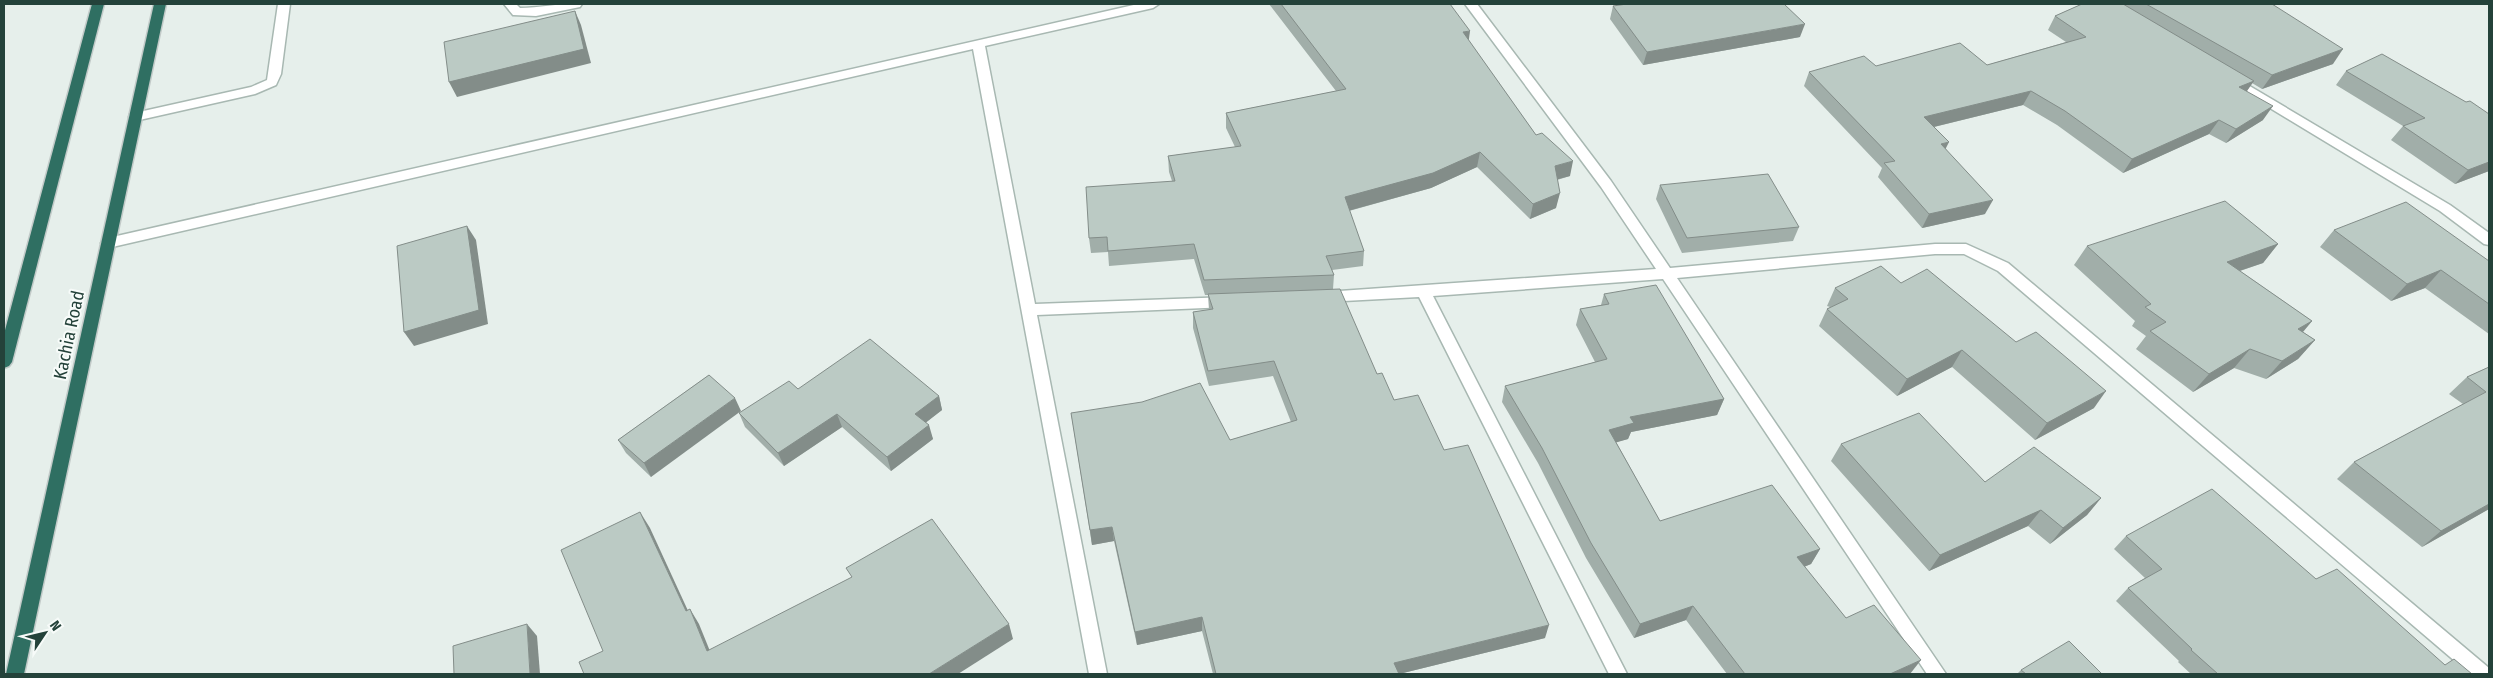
<svg xmlns="http://www.w3.org/2000/svg" width="2493" height="678" font-family="'Fira Sans Condensed',sans-serif">
	<style>
		.lines { fill: none; stroke-linecap: round; stroke-linejoin: round }
		.minor-casing { stroke: #a8b8b2; stroke-width: 3 }
		.highway-casing { stroke: #c2cac8; stroke-width: 3 }
		.minor { fill: #fff; fill-rule: evenodd }
		.highway { fill: #2f6f62; fill-rule: evenodd }
		.wall { fill: #a1aea9 }
		.shaded-wall { fill: #838d89 }
		.building { fill: #bbcac4; stroke: #838d89 }
		.labels { text-anchor: middle; dominant-baseline: central; stroke-width: 4; stroke-linejoin: round; paint-order: stroke }
		.street-label { font-size: 18px; fill: #24423a; stroke: #f7fbf9 }
	</style>
	<rect width="100%" height="100%" fill="#e6efeb"/>
	<g class="lines">
		<!-- minor casing -->
		<g class="minor-casing">
			<g id="minor">
				<polygon points="278,4 290,4 281,74 276,85 255,94 135,121 130,120 129,117 130,114 251,87 267,80"/>
				<path d="M504,4H516L520,8C541,8 561,3 582,4L580,7L536,16L513,15Z"/>
				<polygon points="1138,4 1159,4 1153,8 985,46 1035,304 1229,297 1234,298 1236,302 1234,306 1229,307 1037,315 1107,674 1089,674 973,49 108,248 101,243 108,238"/>
				<polygon points="1465,4 1477,4 1611,181 1670,268 1935,244 1966,244 2008,263 2489,668 2489,674 2470,674 1998,271 1964,254 1935,254 1677,278 1946,674 1927,674 1663,279 1433,296 1627,674 1609,674 1419,297 1325,302 1320,301 1318,297 1320,293 1325,292 1656,269 1601,187"/>
				<polygon points="2231,75 2450,205 2489,233 2489,245 2484,244 2440,211 2227,82 2225,79 2227,76"/>
			</g>
		</g>
		<!-- highway casing -->
		<g class="highway-casing">
			<g id="highway">
				<polygon points="92,4 104,4 12,362 9,366 4,368 4,334"/>
				<polygon points="154,4 166,4 24,674 6,674"/>
			</g>
		</g>
		<!-- minor -->
		<use href="#minor" class="minor"/>
		<!-- highway -->
		<use href="#highway" class="highway"/>
	</g>
	<!-- wall -->
	<g class="wall">
		<polygon points="1269,4 1450,4 1469,41 1536,135 1570,176 1557,180 1556,208 1530,219 1477,167 1431,188 1349,211 1364,251 1363,266 1332,270 1334,275 1333,289 1377,374 1394,400 1444,450 1545,638 1399,674 1213,674 1202,631 1137,645 1114,541 1092,545 1071,413 1230,440 1291,422 1273,376 1209,386 1193,328 1193,312 1209,310 1208,295 1205,295 1194,259 1109,266 1108,252 1091,253 1089,238 1172,181 1169,172 1168,156 1235,147 1226,128 1226,113 1336,91"/>
		<polygon points="2082,4 2277,4 2274,5 2333,64 2262,89 2252,83 2247,91 2263,120 2226,143 2209,134 2123,173 2057,125 2023,105 1934,127 1946,149 1985,214 1922,228 1878,177 1882,168 1804,86 1809,72 1876,66 1987,65 2066,42 2048,30 2055,16"/>
		<polygon points="1613,6 1800,37 1643,65 1610,19"/>
		<polygon points="2346,71 2466,102 2489,114 2489,171 2455,184 2391,140 2403,126 2336,85"/>
		<polygon points="1660,185 1799,227 1793,241 1682,253 1656,199"/>
		<polygon points="2334,230 2489,261 2489,334 2425,288 2391,301 2320,247"/>
		<polygon points="2278,244 2263,263 2240,271 2312,321 2303,332 2315,340 2298,359 2266,379 2234,368 2193,392 2136,349 2146,336 2132,326 2135,321 2074,265 2087,246"/>
		<polygon points="1901,283 2094,408 2035,440 1952,367 1897,396 1819,326 1827,309 1830,307 1827,306 1835,288"/>
		<polygon points="1604,294 1724,399 1717,415 1631,432 1628,439 1616,442 1660,521 1820,549 1811,564 1804,567 1846,618 1910,674 1727,674 1686,620 1634,638 1586,558 1538,463 1502,402 1505,386 1595,362 1576,325 1580,309 1601,305"/>
		<polygon points="2489,367 2489,509 2422,547 2337,479 2354,462 2463,404 2449,394 2467,377"/>
		<polygon points="709,375 651,477 626,453 618,440"/>
		<polygon points="798,389 939,396 942,410 926,422 933,439 891,471 842,427 784,466 745,427 739,413"/>
		<polygon points="1841,444 1985,482 2101,498 2087,515 2050,544 2028,526 1929,571 1831,461"/>
		<polygon points="2126,536 2316,579 2445,665 2472,674 2191,674 2178,662 2179,661 2116,601 2128,588 2145,578 2114,549"/>
		<polygon points="2021,670 2102,674 2017,674"/>
	</g>
	<!-- shaded-wall -->
	<g class="shaded-wall">
		<polygon points="575,11 581,25 591,63 457,97 449,82"/>
		<polygon points="1805,24 1800,37 1643,65 1647,52"/>
		<polygon points="1470,31 1468,46 1463,32"/>
		<polygon points="2343,49 2333,64 2262,89 2272,75"/>
		<polygon points="2254,81 2244,95 2239,87"/>
		<polygon points="2031,91 2023,105 1917,131 1924,117"/>
		<polygon points="2273,106 2263,120 2226,143 2236,129"/>
		<polygon points="2219,120 2209,134 2123,173 2132,159"/>
		<polygon points="1949,142 1942,156 1941,144"/>
		<polygon points="1480,152 1477,167 1431,188 1344,212 1345,197"/>
		<polygon points="1573,161 1570,176 1551,181 1555,166"/>
		<polygon points="2489,162 2489,171 2455,184 2468,170"/>
		<polygon points="1560,193 1556,208 1530,219 1533,204"/>
		<polygon points="1993,200 1985,214 1922,228 1929,214"/>
		<polygon points="467,226 476,240 488,324 414,346 404,332"/>
		<polygon points="2278,244 2263,263 2212,280 2227,262"/>
		<polygon points="2441,270 2425,288 2391,301 2407,284"/>
		<polygon points="2312,321 2296,340 2298,329"/>
		<polygon points="2315,340 2298,359 2266,379 2282,361"/>
		<polygon points="2250,349 2234,368 2193,392 2209,374"/>
		<polygon points="1962,350 1952,367 1897,396 1907,379"/>
		<polygon points="2106,391 2094,408 2035,440 2047,423"/>
		<polygon points="939,396 942,410 919,428 915,414"/>
		<polygon points="735,398 741,411 651,477 644,463"/>
		<polygon points="1724,399 1717,415 1631,432 1628,439 1604,446 1609,430 1630,417"/>
		<polygon points="837,414 842,427 784,466 778,453"/>
		<polygon points="929,425 933,439 891,471 887,457"/>
		<polygon points="2101,498 2087,515 2050,544 2063,528"/>
		<polygon points="2489,504 2489,509 2422,547 2441,531"/>
		<polygon points="2041,510 2028,526 1929,571 1940,555"/>
		<polygon points="640,512 650,528 695,626 686,611"/>
		<polygon points="1112,527 1114,541 1092,545 1090,530"/>
		<polygon points="1820,549 1811,564 1788,573 1797,557"/>
		<polygon points="1693,606 1686,620 1634,638 1640,624"/>
		<polygon points="690,609 699,624 716,666 707,651"/>
		<polygon points="1202,617 1202,631 1137,645 1135,632"/>
		<polygon points="527,624 537,636 540,674 530,674"/>
		<polygon points="1009,624 1013,639 958,674 929,674"/>
		<polygon points="1549,625 1545,638 1399,674 1392,674 1394,663"/>
		<polygon points="1921,660 1910,674 1890,674"/>
	</g>
	<!-- building -->
	<g class="building">
		<polygon points="1281,4 1450,4 1470,31 1463,32 1536,135 1542,133 1573,161 1555,166 1560,193 1533,204 1480,152 1433,173 1345,197 1364,251 1326,256 1334,275 1204,280 1194,244 1108,251 1107,237 1089,238 1086,187 1175,181 1168,156 1241,146 1226,113 1346,89"/>
		<polygon points="1627,4 1784,4 1805,24 1647,52 1613,6"/>
		<polygon points="2082,4 2123,4 2254,81 2239,87 2273,106 2236,129 2219,120 2132,159 2065,111 2031,91 1924,117 1949,142 1941,144 1993,200 1929,214 1884,163 1895,161 1809,72 1864,56 1876,66 1960,43 1987,65 2086,37 2055,16"/>
		<polygon points="2146,4 2272,4 2343,49 2272,75"/>
		<polygon points="575,11 584,49 449,82 444,42"/>
		<polygon points="2382,54 2466,102 2470,101 2489,114 2489,162 2468,170 2403,126 2425,118 2346,71"/>
		<polygon points="1768,174 1799,227 1687,238 1660,185"/>
		<polygon points="2225,201 2278,244 2227,262 2312,321 2298,329 2315,340 2282,361 2250,349 2209,374 2150,331 2166,322 2145,307 2151,304 2087,246"/>
		<polygon points="2406,202 2489,261 2489,304 2441,270 2407,284 2334,230"/>
		<polygon points="467,226 479,310 404,332 397,246"/>
		<polygon points="1881,266 1901,283 1927,269 2016,342 2036,332 2106,391 2047,423 1962,350 1907,379 1827,309 1848,299 1835,288"/>
		<polygon points="1656,285 1724,399 1630,417 1634,423 1609,430 1660,521 1772,485 1820,549 1797,557 1846,618 1874,605 1921,660 1890,674 1745,674 1693,606 1640,624 1591,543 1542,448 1505,386 1607,359 1580,309 1609,304 1604,294"/>
		<polygon points="1340,289 1377,374 1382,373 1394,400 1418,395 1444,450 1468,445 1549,625 1394,663 1399,674 1216,674 1202,617 1135,632 1112,527 1090,530 1071,413 1142,402 1200,383 1230,440 1297,420 1274,361 1208,371 1193,312 1213,309 1208,294"/>
		<polygon points="870,339 939,396 915,414 929,425 887,457 837,414 778,453 739,413 789,381 798,389"/>
		<polygon points="2489,367 2489,504 2441,531 2354,462 2486,392 2467,377"/>
		<polygon points="709,375 735,398 644,463 618,440"/>
		<polygon points="1919,413 1985,482 2034,447 2101,498 2063,528 2041,510 1940,555 1841,444"/>
		<polygon points="2212,489 2316,579 2337,569 2445,665 2454,659 2472,674 2218,674 2191,650 2192,649 2128,588 2162,569 2126,536"/>
		<polygon points="640,512 686,611 690,609 707,651 852,577 846,568 932,519 1009,624 929,674 584,674 579,662 603,651 561,550"/>
		<polygon points="527,624 530,674 454,674 453,646"/>
		<polygon points="2069,641 2102,674 2026,674 2021,670"/>
	</g>
	<g class="labels">
		<!-- street labels -->
		<g class="street-label">
			<text transform="translate(69 335) rotate(-78)">Kachia Road</text>
		</g>
	</g>
	<!-- border -->
	<rect width="2493" height="678" fill="none" stroke="#24423a" stroke-width="10"/>
	<!-- north arrow -->
	<g transform="translate(45 633) rotate(55)" stroke="#f7fbf9" stroke-width="4" paint-order="stroke">
	<path d="M0-4L9 19L0 12L-9 19Z" fill="#24423a"/>
	<text y="-8" font-size="14" font-weight="bold" text-anchor="middle" fill="#24423a">N</text>
	</g>
</svg>
